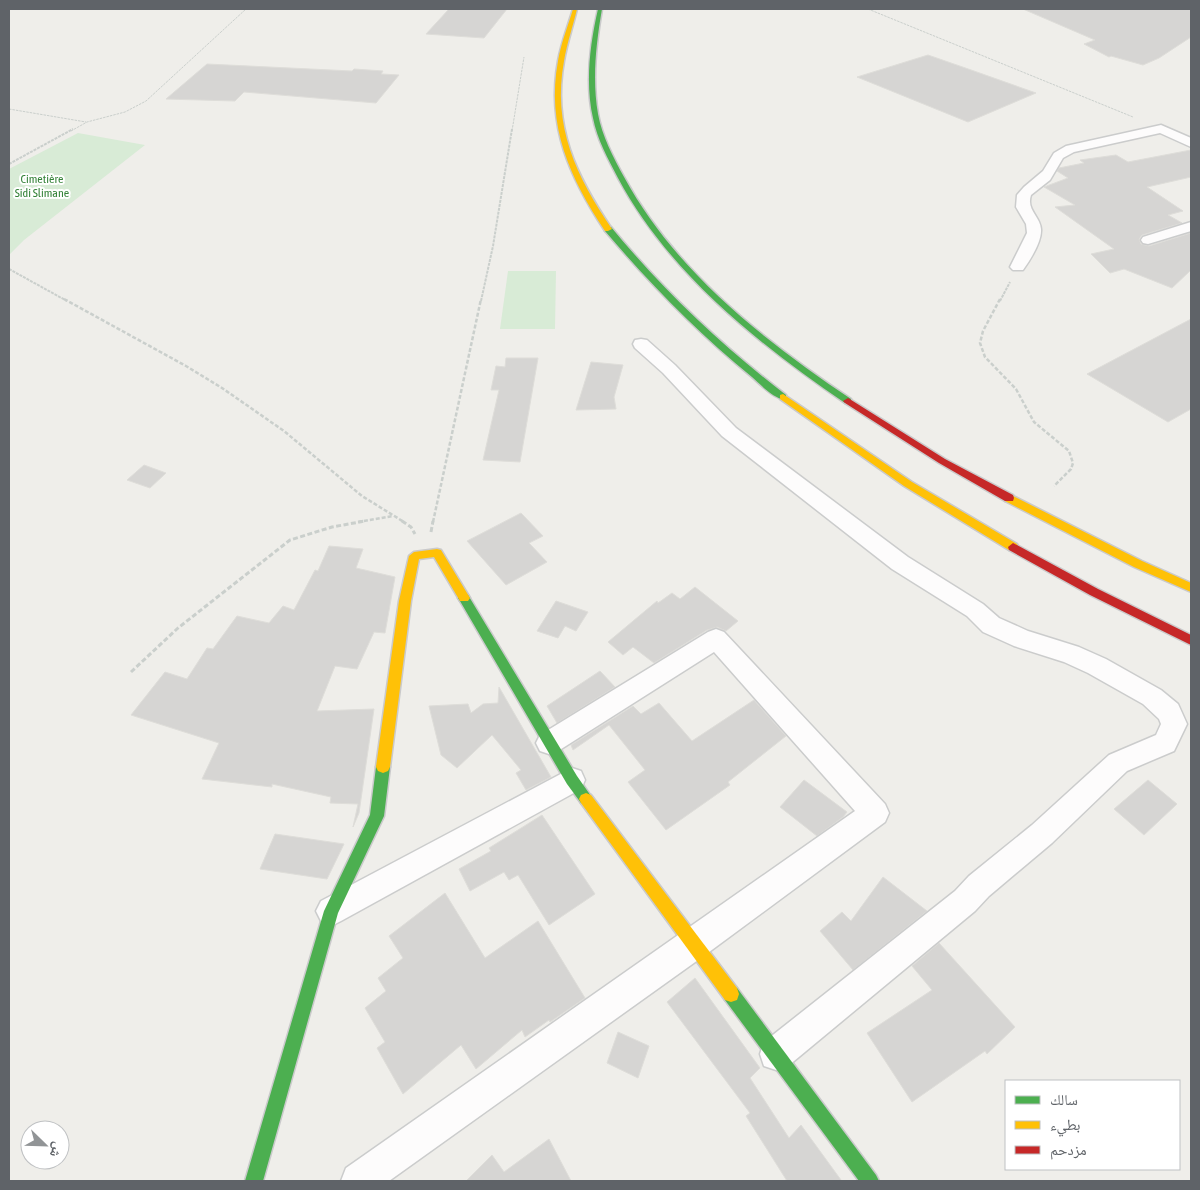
<svg xmlns="http://www.w3.org/2000/svg" width="1200" height="1190" font-family="'Asap Condensed','Noto Naskh Arabic',sans-serif">
	<style>
		.green { fill: #d8ebd6 }
		.building { fill: #d6d5d3; stroke: #deddd9 }
		.lines { fill: none; stroke-linecap: round; stroke-linejoin: round }
		.street-casing { stroke: #cbcccc; stroke-width: 3 }
		.fast-casing { stroke: #cacacb; stroke-width: 3 }
		.slow-casing { stroke: #cacacb; stroke-width: 3 }
		.jam-casing { stroke: #cacacb; stroke-width: 3 }
		.path-far3 { stroke: #cacfcc; stroke-width: 1; stroke-dasharray: 2.5 1; stroke-linecap: butt }
		.path-far2 { stroke: #cacfcc; stroke-width: 2; stroke-dasharray: 3 1; stroke-linecap: butt }
		.path-far1 { stroke: #cacfcc; stroke-width: 2.5; stroke-dasharray: 4 2; stroke-linecap: butt }
		.path { stroke: #cacfcc; stroke-width: 3; stroke-dasharray: 5 2.5; stroke-linecap: butt }
		.street { fill: #fdfcfc; fill-rule: evenodd }
		.fast { fill: #4caf50; fill-rule: evenodd }
		.slow { fill: #ffc107; fill-rule: evenodd }
		.jam { fill: #c62828; fill-rule: evenodd }
		.labels { text-anchor: middle; dominant-baseline: central; stroke-width: 4; stroke-linejoin: round; paint-order: stroke }
		.far-park-label { font-size: 12px; fill: #348238; stroke: #fff }
	</style>
	<rect width="100%" height="100%" fill="#efeeea"/>
	<!-- green -->
	<g class="green">
		<polygon points="78,133 145,145 24,240 9,255 9,169"/>
		<polygon points="508,271 556,271 555,329 500,329"/>
	</g>
	<!-- building -->
	<g class="building">
		<polygon points="449,9 507,9 484,38 426,34"/>
		<polygon points="1023,9 1191,9 1191,37 1159,58 1143,65 1111,56 1109,57 1084,44 1095,40"/>
		<polygon points="928,55 974,71 1036,93 968,122 857,77"/>
		<polygon points="207,64 352,71 354,69 383,71 381,74 399,75 376,103 244,92 235,101 166,99"/>
		<polygon points="1191,150 1191,177 1147,187 1183,211 1168,215 1182,223 1142,235 1139,239 1141,244 1149,246 1191,233 1191,270 1172,288 1124,269 1110,273 1091,254 1114,249 1055,207 1075,205 1044,187 1068,178 1057,171 1059,168 1084,163 1080,160 1116,155 1128,162"/>
		<polygon points="1191,319 1191,409 1168,422 1087,374"/>
		<polygon points="506,358 538,358 520,462 483,460 499,390 491,390 496,366 505,367"/>
		<polygon points="591,362 623,365 614,397 616,409 576,410"/>
		<polygon points="144,465 166,473 150,488 127,480"/>
		<polygon points="521,513 543,536 529,543 547,562 506,585 467,541"/>
		<polygon points="329,546 363,549 356,568 395,577 385,633 374,632 357,669 335,666 317,711 374,709 359,813 353,827 358,804 330,803 331,797 272,784 272,787 202,779 219,743 131,715 165,672 187,679 207,648 213,649 237,616 269,623 283,606 294,610 315,570 318,571"/>
		<polygon points="695,587 738,621 726,631 717,627 707,630 654,663 633,647 623,655 608,642 657,601 658,603 672,593 680,599"/>
		<polygon points="556,601 588,612 576,631 565,626 558,638 537,631"/>
		<polygon points="600,671 615,687 557,723 547,706"/>
		<polygon points="499,687 551,777 526,790 516,773 521,770 492,735 457,768 441,755 429,706 468,704 471,713 483,704 498,703"/>
		<polygon points="754,700 786,736 728,782 730,785 666,830 628,782 645,770 609,725 573,750 571,745 633,706 641,714 659,703 692,741"/>
		<polygon points="804,780 847,812 843,817 817,836 780,807"/>
		<polygon points="1148,780 1177,804 1144,835 1114,809"/>
		<polygon points="542,815 595,894 549,925 518,875 509,880 504,872 470,891 459,869 491,851 489,848"/>
		<polygon points="275,834 344,844 327,879 260,869"/>
		<polygon points="883,877 927,911 853,970 820,931 842,912 851,921"/>
		<polygon points="445,893 485,958 538,921 585,998 550,1022 549,1020 525,1037 522,1030 476,1069 461,1045 403,1094 377,1048 385,1042 365,1008 386,991 378,978 403,958 389,936"/>
		<polygon points="939,943 1015,1027 987,1054 985,1051 912,1102 867,1033 932,990 912,966"/>
		<polygon points="695,978 760,1068 750,1078 789,1138 801,1125 841,1180 840,1181 787,1181 746,1116 750,1113 667,1002"/>
		<polygon points="618,1032 649,1046 638,1078 607,1063"/>
		<polygon points="549,1139 571,1181 466,1181 492,1155 504,1172"/>
	</g>
	<g class="lines">
		<!-- street casing -->
		<g class="street-casing">
			<g id="street">
				<path d="M1161,125L1191,138V147L1160,133L1074,152L1063,158L1050,180L1031,195C1026,210 1040,216 1041,229C1042,242 1030,260 1023,270H1013L1010,267L1027,233L1026,224L1016,207L1017,195L1024,187L1043,171L1054,153L1066,146Z"/>
				<polygon points="1191,222 1191,231 1148,244 1143,243 1141,240 1143,237"/>
				<polygon points="641,339 647,340 675,365 736,428 908,557 983,604 999,618 1028,631 1079,647 1106,659 1161,690 1178,704 1187,724 1174,751 1127,771 1052,843 989,896 975,911 788,1066 776,1070 764,1066 760,1054 764,1042 955,891 969,876 1032,825 1109,755 1156,735 1161,724 1159,719 1143,704 1088,673 1064,662 1014,646 983,632 967,616 892,569 722,436 663,373 635,348 633,344 635,340"/>
				<polygon points="716,629 724,632 885,804 889,813 885,822 705,955 389,1181 341,1181 346,1168 855,811 714,652 558,751 549,754 540,751 536,743 540,735 708,632"/>
				<polygon points="572,768 581,771 585,780 581,789 341,921 331,926 321,921 316,911 321,901"/>
			</g>
		</g>
		<!-- fast casing -->
		<g class="fast-casing">
			<g id="fast">
				<path d="M598,9H602C596,44 592,79 598,114C602,136 613,157 624,177C675,271 763,340 851,399V403H845C757,343 669,273 618,178C608,159 597,139 593,118C585,83 590,44 598,9Z"/>
				<path d="M605,227H611C663,290 721,345 786,395V399C776,401 760,384 752,377C698,333 650,284 605,231Z"/>
				<polygon points="464,594 468,595 577,776 593,799 591,803 586,805 581,803 567,784 460,601 458,598 460,595"/>
				<polygon points="383,761 388,763 390,767 384,816 338,913 263,1181 245,1181 324,911 370,815 376,767 378,763"/>
				<polygon points="731,986 737,988 876,1175 879,1181 859,1181 725,1000 723,994 725,988"/>
			</g>
		</g>
		<!-- slow casing -->
		<g class="slow-casing">
			<g id="slow">
				<path d="M573,9H577C573,26 567,43 564,61C552,126 576,176 612,229L608,231H605C570,178 546,126 558,61C561,43 568,26 573,9Z"/>
				<polygon points="783,394 912,482 1017,544 1018,547 1017,550 1009,550 904,486 780,399 780,395"/>
				<polygon points="1009,494 1142,561 1191,583 1191,592 1134,567 1005,501 1004,498 1005,495"/>
				<polygon points="437,549 441,550 470,598 468,601 460,601 434,557 419,559 411,601 390,767 388,771 383,773 378,771 376,767 399,601 409,556 414,552"/>
				<polygon points="586,793 591,795 737,988 739,994 737,1000 731,1002 725,1000 581,803 579,799 581,795"/>
			</g>
		</g>
		<!-- jam casing -->
		<g class="jam-casing">
			<g id="jam">
				<polygon points="848,398 945,459 1013,495 1014,498 1013,501 1005,501 939,463 845,403 843,401"/>
				<polygon points="1013,543 1098,589 1191,635 1191,645 1090,595 1009,550 1008,547"/>
			</g>
		</g>
		<!-- path-far3 -->
		<g class="path-far3">
			<polyline points="868,9 1133,117"/>
			<polyline points="9,109 86,122"/>
			<polyline points="71,131 87,122 125,112 146,101 246,9"/>
			<polyline points="512,131 524,57"/>
		</g>
		<!-- path-far2 -->
		<g class="path-far2">
			<polyline points="9,164 73,129"/>
			<polyline points="9,269 67,301"/>
			<polyline points="481,301 493,246 512,129"/>
			<polyline points="1000,301 1010,282"/>
		</g>
		<!-- path-far1 -->
		<g class="path-far1">
			<polyline points="64,299 186,366 222,388 284,431 362,496 404,522"/>
			<polyline points="1000,299 983,331 980,343 985,357 1016,389 1034,422 1069,451 1073,463 1071,469 1054,486"/>
			<polyline points="358,522 393,516"/>
			<polyline points="433,522 481,299"/>
		</g>
		<!-- path -->
		<g class="path">
			<polyline points="402,521 411,527 415,534"/>
			<polyline points="431,532 433,521"/>
			<polyline points="131,672 178,628 290,540 332,527 365,521"/>
		</g>
		<!-- street -->
		<use href="#street" class="street"/>
		<!-- fast -->
		<use href="#fast" class="fast"/>
		<!-- slow -->
		<use href="#slow" class="slow"/>
		<!-- jam -->
		<use href="#jam" class="jam"/>
	</g>
	<g class="labels">
		<!-- far-park labels -->
		<g class="far-park-label">
			<text x="42" y="179">Cimetière<tspan x="42" dy="14">Sidi Slimane</tspan></text>
		</g>
	</g>
	<!-- border -->
	<rect width="1200" height="1190" fill="none" stroke="#5f6368" stroke-width="20"/>
	<!-- legend -->
	<rect x="1005" y="1080" width="175" height="90" fill="#ffffff" stroke="#bfc1c3"/>
	<rect x="1015" y="1096" width="25" height="8" fill="#4caf50" stroke="#bfc1c3"/>
	<text x="1050" y="1105" font-size="15" fill="#5f6368">سالك</text>
	<rect x="1015" y="1121" width="25" height="8" fill="#ffc107" stroke="#bfc1c3"/>
	<text x="1050" y="1130" font-size="15" fill="#5f6368">بطيء</text>
	<rect x="1015" y="1146" width="25" height="8" fill="#c62828" stroke="#bfc1c3"/>
	<text x="1050" y="1155" font-size="15" fill="#5f6368">مزدحم</text>
	<!-- north arrow -->
	<g transform="translate(45 1145) rotate(113)"><circle r="24" fill="#ffffff" stroke="#bfc1c3"/>
	<path d="M0-4L9 19L0 12L-9 19Z" fill="#919496"/>
	<text y="-8" font-size="14" font-weight="bold" text-anchor="middle" fill="#5f6368">ش</text>
	</g>
</svg>
